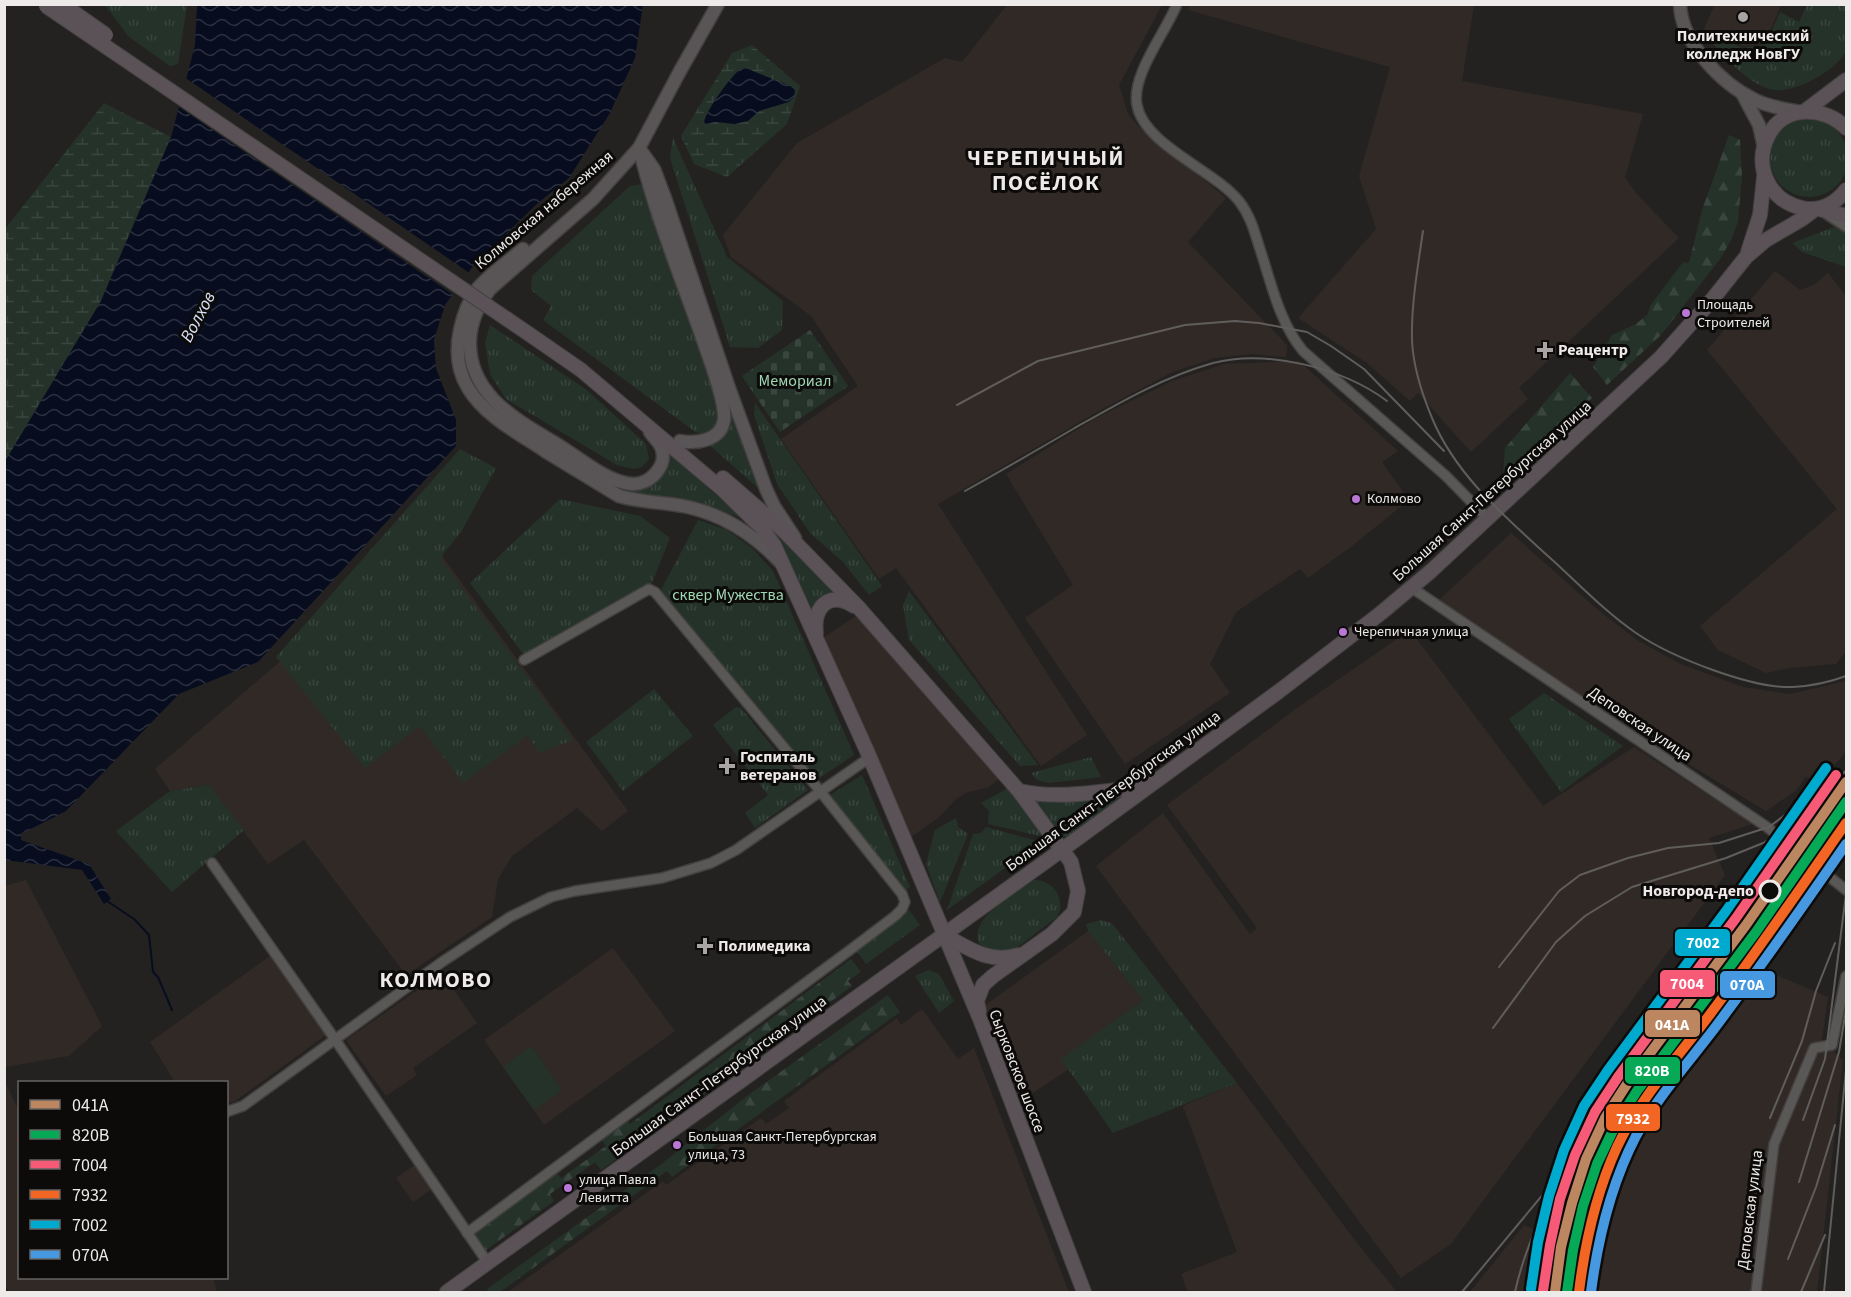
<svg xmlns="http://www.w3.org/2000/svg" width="1851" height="1297" font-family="'Source Sans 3',sans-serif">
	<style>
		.built { fill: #312925 }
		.grass { fill: url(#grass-tufts) }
		.forest { fill: url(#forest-firs) }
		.wetland { fill: url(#wetland-marsh) }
		.cemetery { fill: url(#cemetery-stones) }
		.garden { fill: #24322a }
		.water { fill: url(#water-waves) }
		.pier { fill: #242220 }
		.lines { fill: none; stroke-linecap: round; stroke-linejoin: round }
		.stream { stroke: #070d1f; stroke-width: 2 }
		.minor-casing { stroke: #42403f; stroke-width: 12 }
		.tertiary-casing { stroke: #42403f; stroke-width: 14 }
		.secondary-casing { stroke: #42403f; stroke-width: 15 }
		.primary-casing { stroke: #42403f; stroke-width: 16 }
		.minor { stroke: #595857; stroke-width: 9 }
		.tertiary { stroke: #595857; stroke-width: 10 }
		.secondary { stroke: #595557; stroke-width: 12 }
		.primary { stroke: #5a5256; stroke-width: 14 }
		.rail { stroke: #5f5e5c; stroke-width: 2 }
		.primary-bridge-casing { stroke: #42403f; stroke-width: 16; stroke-linecap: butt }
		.primary-bridge { stroke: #5a5256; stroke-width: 14 }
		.rail-1-casing { stroke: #0c0b0a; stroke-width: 15 }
		.rail-2-casing { stroke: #0c0b0a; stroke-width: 15 }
		.rail-3-casing { stroke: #0c0b0a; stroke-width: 15 }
		.rail-4-casing { stroke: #0c0b0a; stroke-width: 15 }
		.rail-5-casing { stroke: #0c0b0a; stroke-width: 15 }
		.rail-6-casing { stroke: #0c0b0a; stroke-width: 15 }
		.rail-1 { stroke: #bb8660; stroke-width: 10 }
		.rail-2 { stroke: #06aa56; stroke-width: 10 }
		.rail-3 { stroke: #f75a77; stroke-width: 10 }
		.rail-4 { stroke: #f26522; stroke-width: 10 }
		.rail-5 { stroke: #00a9ce; stroke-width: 10 }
		.rail-6 { stroke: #4699e1; stroke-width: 10 }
		.poi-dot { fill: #a7a4a3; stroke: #0c0b0a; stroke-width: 2 }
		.bus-dot { fill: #ba77d6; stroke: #0c0b0a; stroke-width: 2 }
		.stop-dot { fill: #0c0b0a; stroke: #edeae9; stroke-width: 3 }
		.labels { text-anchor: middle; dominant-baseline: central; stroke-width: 6; stroke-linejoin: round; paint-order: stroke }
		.bus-label { font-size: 14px; fill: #edeae9; stroke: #0c0b0a; text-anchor: start }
		.poi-label { font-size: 16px; font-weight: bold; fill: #edeae9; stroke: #0c0b0a; text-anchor: start }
		.street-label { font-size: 16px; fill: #edeae9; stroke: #0c0b0a }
		.park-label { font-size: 16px; fill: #9fd6b3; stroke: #0c0b0a }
		.stop-label { font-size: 16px; font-weight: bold; fill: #edeae9; stroke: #0c0b0a; text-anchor: end }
		.water-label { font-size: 18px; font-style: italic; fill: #d8e2f6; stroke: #0c0b0a }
		.district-label { font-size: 22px; font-weight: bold; letter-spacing: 1.5px; fill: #edeae9; stroke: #0c0b0a }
		.line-badge { stroke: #0c0b0a; stroke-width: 2 }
		.badge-label { font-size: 16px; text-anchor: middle; font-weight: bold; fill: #fff }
	</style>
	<defs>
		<pattern id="grass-tufts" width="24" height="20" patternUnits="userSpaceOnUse" patternTransform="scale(1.5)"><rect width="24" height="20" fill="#24322a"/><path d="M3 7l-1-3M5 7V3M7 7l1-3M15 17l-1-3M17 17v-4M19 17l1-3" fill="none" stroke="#39463f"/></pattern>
		<pattern id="forest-firs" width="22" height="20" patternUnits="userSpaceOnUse" patternTransform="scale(1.5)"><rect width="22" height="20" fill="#24322a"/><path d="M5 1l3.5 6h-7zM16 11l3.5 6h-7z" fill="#39463f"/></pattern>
		<pattern id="wetland-marsh" width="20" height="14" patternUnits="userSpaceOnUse" patternTransform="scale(1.5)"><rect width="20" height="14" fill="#24322a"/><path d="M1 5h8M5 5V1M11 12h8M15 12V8" fill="none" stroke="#39463f"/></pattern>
		<pattern id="cemetery-stones" width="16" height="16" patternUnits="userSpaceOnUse" patternTransform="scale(1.5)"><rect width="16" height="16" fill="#24322a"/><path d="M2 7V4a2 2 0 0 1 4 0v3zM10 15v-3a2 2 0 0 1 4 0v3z" fill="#39463f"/></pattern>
		<pattern id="water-waves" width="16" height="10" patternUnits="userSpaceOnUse" patternTransform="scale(1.5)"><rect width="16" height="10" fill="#070d1f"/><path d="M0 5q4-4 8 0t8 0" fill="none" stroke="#2b3040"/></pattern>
	</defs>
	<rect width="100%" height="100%" fill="#242220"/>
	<!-- built -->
	<g class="built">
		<polygon points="1190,4 1474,5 1462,81 1643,114 1625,177 1635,192 1679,238 1519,388 1528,399 1471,452 1418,393 1410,401 1367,363 1298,318 1376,229 1359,176 1390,67 1188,10"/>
		<polygon points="1715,4 1781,4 1781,5 1765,43 1744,46 1704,29"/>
		<polygon points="1007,5 1162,5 1119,85 1128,114 1141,129 1226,198 1188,242 1287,345 1286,357 1251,354 1215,358 1173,372 1106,407 938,504 1087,735 1041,766 896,568 879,579 781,439 858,386 811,316 731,257 723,235 797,143 945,58 962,62"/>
		<polygon points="1775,271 1800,290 1814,285 1828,273 1846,296 1846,606 1845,608 1846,610 1846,651 1836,664 1790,668 1766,673 1718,650 1700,626 1837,509 1707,350"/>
		<polygon points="1299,361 1398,451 1382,462 1409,500 1352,546 1308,578 1300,569 1236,612 1210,664 1230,693 1125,764 1025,618 1073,585 1006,474 1096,418 1172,381 1224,364"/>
		<polygon points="1511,533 1597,609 1637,640 1681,664 1743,687 1790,694 1846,681 1846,751 1835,765 1828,761 1814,779 1805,777 1797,790 1766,811 1662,748 1438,601"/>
		<polygon points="427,535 628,811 602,831 577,808 512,856 498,879 492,917 406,975 304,840 268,864 209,785 170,791 155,769"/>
		<polygon points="859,614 1001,778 987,788 968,792 956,799 938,818 908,839 823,638"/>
		<polygon points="1410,630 1543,806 1634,747 1753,824 1709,838 1725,875 1451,1244 1401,1278 1096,866 1163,813 1250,934 1257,928 1167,805 1297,708"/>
		<polygon points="26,880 102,1026 69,1056 5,1067 5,886"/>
		<polygon points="1088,931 1143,1000 1062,1059 1069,1069 1016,1104 984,1018 984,1006"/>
		<polygon points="613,948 675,1031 544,1125 484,1040"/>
		<polygon points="270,956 326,1035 234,1102 227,1102 226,1082 175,1082 150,1042"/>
		<polygon points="1739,959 1828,997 1822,1040 1843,1060 1817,1292 1573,1292 1580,1233 1592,1179 1622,1119"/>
		<polygon points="442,973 477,1023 413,1068 417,1075 386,1096 346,1040"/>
		<polygon points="922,1009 958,1059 974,1048 1069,1292 508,1292 663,1181 666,1185 761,1118 766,1124 789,1108 784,1101 897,1018 901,1025"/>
		<polygon points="4,1080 19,1111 20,1278 213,1278 217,1292 10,1292 4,1285"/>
		<polygon points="1237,1083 1354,1239 1397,1292 1188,1292 1181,1274 1237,1252 1183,1106"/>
		<polygon points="416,1164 432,1189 413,1202 396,1178"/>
		<polygon points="1524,1225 1552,1237 1546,1292 1470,1292"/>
	</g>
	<!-- grass -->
	<g class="grass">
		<polygon points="105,5 187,5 178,64 170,66 129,37"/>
		<path d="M1807,5H1846C1847,15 1850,42 1846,51C1836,71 1791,96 1770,89C1747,83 1729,60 1712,43L1715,36L1743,48L1766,44L1780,12L1799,22Z"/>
		<circle cx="1809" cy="158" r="39"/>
		<polygon points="673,138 727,257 783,301 782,330 758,348 730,347 670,158"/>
		<polygon points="644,184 713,380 720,410 719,423 706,434 697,433 543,320 551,306 531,290 532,276 630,186"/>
		<polygon points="1834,227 1846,234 1846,267 1802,252 1792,243"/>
		<polygon points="490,325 587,390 646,444 649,459 642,467 634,469 617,465 506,399 490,374 485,343"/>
		<polygon points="755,403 882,586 869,595 843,562 810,533 777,484 754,415"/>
		<polygon points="733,409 765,494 707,443 727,427"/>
		<polygon points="460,449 496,468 461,532 440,558 573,740 539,753 528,735 463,783 420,726 365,768 276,657"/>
		<polygon points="668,451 741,518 696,501 642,495 625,490 646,486"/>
		<polygon points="560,499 640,516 670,538 651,585 524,655 470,583"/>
		<polygon points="698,520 727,530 752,548 773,571 854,755 815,781 661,590"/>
		<path d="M777,535L838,594C826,593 818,599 812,609Z"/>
		<polygon points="909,591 1038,765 1020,766 909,640 903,605"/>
		<polygon points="654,689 693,736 623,791 586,742"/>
		<polygon points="1544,693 1623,746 1561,792 1509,719"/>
		<polygon points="736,707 741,708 808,790 755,828 745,813 768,795 713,725"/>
		<polygon points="1091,757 1101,777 1048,783 1037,780 1031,773"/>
		<polygon points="862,775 910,887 904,892 827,797"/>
		<polygon points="209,785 244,830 172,892 116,831 170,791"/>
		<polygon points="1008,788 1045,837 988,824 989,811 981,803"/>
		<polygon points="1126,795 1065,839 1035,801 1079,800"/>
		<polygon points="956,818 958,827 968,834 940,902 926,864 935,830"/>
		<polygon points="986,827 1041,842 947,910 973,834 981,833"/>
		<path d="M1034,880C1053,879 1067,900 1057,917L1011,952L1003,955L982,949C962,920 1014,895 1034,880Z"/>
		<polygon points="909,910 920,925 866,964 855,949"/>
		<polygon points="1101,920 1111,923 1115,927 1237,1083 1113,1133 1061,1059 1143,1000 1088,931 1086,924"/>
		<polygon points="928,970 939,974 954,1001 939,1013 915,976"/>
	</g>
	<!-- forest -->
	<g class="forest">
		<polygon points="1729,135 1740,140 1742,176 1738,222 1731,240 1720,259 1661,335 1607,385 1593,367 1612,335 1636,324 1648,314 1650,306 1683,262 1689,263 1702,210"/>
		<polygon points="1570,373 1592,398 1503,476 1505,448"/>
		<polygon points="851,959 861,972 848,981 852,986 601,1170 595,1162 550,1194 554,1201 486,1250 474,1232 556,1172 561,1178 606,1146 601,1139 627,1120 630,1124"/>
		<polygon points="888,995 900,1012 672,1177 667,1171 500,1292 489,1292 487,1289 660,1165 747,1096"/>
	</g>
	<!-- wetland -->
	<g class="wetland">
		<polygon points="752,45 800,86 787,124 727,177 694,164 681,136 732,53"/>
		<polygon points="104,103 171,137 101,301 5,463 5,229"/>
	</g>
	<!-- cemetery -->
	<polygon class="cemetery" points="810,330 848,386 780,432 742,376"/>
	<!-- garden -->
	<polygon class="garden" points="531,1046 562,1090 534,1110 503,1067"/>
	<!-- water -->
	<g class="water">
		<polygon points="197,5 643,5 635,58 610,113 569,178 538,203 473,266 445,305 434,340 436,368 456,420 456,446 258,662 179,694 66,811 21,834 21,840 89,864 111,899 104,904 82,870 5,860 4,463 101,301 171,137 195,45"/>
		<path d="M742,68L748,69L790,86L795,90L794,97L789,102L759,111L748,121L735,124L715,122L706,124L704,122C707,109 732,74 742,68Z"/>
	</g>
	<!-- pier -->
	<polygon class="pier" points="183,76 471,274 455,296 176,105"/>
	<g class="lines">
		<!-- stream -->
		<polyline class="stream" points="107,901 134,919 149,935 153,972 158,977 172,1010"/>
		<!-- minor casing -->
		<g class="minor-casing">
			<g id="minor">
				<path d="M1177,4C1166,32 1131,75 1137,105C1144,145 1214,170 1239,201C1250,215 1254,230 1259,246C1271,282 1279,322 1303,351L1446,476L1488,519"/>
				<polyline points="1412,588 1767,827 1846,890"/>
				<polyline points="212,863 332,1035 488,1263"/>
				<polyline points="226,1112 243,1106 442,962 510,917 551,897 575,891 662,878 711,863 736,850 869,758"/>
				<polyline points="467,1233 850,950 895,916 902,909 905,902 902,894 816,786 655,592 649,589 524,660"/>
				<polyline points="1756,1292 1774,1144 1814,1048 1832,1045 1846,976"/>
			</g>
		</g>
		<!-- tertiary casing -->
		<g class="tertiary-casing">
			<polyline id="tertiary" points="1828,214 1846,226"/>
		</g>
		<!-- secondary casing -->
		<g class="secondary-casing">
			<g id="secondary">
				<path d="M1680,4C1681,43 1722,84 1755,100C1769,107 1785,109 1800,112"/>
				<polyline points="1743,95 1759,125 1764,147"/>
				<polyline points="639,148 654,169 665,198 728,385 766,489 774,506 795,538"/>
				<path d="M641,155C657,220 683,282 705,346C711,364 726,402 724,420C721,441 696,444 680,441"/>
				<path d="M523,249C508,262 491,273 478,288C469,300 463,315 460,330C456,349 457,370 468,388C485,416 518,433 545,451C570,466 594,481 619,496C636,501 653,502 670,504C714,509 750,530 780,562"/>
				<path d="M650,432C653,437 659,442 661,447C669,465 650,485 632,484C608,482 583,461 563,448C521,422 467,397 470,339C471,320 479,304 490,289L593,199L639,148L680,71L718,4"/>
			</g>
		</g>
		<!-- primary casing -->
		<g class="primary-casing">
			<g id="primary">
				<polyline points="1805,111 1846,80"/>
				<path d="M1846,128C1825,106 1784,104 1768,136C1753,166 1769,201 1802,208C1820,212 1835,204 1846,190"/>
				<polyline points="1819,209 1846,216"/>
				<polyline points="1748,252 1760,215 1764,177"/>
				<polyline points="529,334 581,370 722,489 761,527 774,545 867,751 980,1019 1084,1292"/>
				<polyline points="723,478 785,532 859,608 1019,791 1071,862 1078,891 1074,912 1052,934 993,976 983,985 977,1001 979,1011"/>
				<path d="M816,633C813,607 829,590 854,606"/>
				<path d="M1019,791C1060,800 1102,791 1143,787"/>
				<path d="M944,935C970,949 989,964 1019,955"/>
				<polyline points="447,1292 1063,849 1278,692 1381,613 1431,571 1661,357 1711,301 1746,257 1766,240 1802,219 1814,210"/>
			</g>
		</g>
		<!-- minor -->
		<use href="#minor" class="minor"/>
		<!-- tertiary -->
		<use href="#tertiary" class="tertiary"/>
		<!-- secondary -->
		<use href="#secondary" class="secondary"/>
		<!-- primary -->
		<use href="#primary" class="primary"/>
		<!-- rail -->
		<g class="rail">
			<path d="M1423,231C1418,265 1411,306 1412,340C1413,366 1422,394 1432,418C1455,474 1504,516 1548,556C1577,582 1604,611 1636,633C1671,657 1752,689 1793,687C1811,686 1830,682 1846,676"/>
			<polyline points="957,405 1038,361 1185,325 1235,321 1259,323 1307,332 1331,346 1364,369 1444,451"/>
			<path d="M965,491C1001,471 1037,450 1073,429C1117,404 1163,377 1213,363C1267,349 1343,368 1387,401"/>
			<polyline points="1499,967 1559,891 1580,875 1628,858 1668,848 1719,843 1769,827 1835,777"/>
			<polyline points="1493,1028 1556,942 1585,916 1632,887 1726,858 1763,843 1787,829 1812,809"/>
			<polyline points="1770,1118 1802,1041 1816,991 1835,943"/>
			<polyline points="1803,1120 1825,1059 1846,894"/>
			<polyline points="1799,1182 1839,1052 1846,1010"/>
			<polyline points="1788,1259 1816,1187 1835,1125"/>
			<polyline points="1462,1292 1564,1169 1581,1136 1602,1102 1846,770"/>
			<path d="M1515,1292C1523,1255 1538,1222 1555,1188"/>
			<polyline points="1801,1292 1825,1235"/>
			<polyline points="1824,1292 1846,1070"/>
		</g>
		<!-- primary-bridge casing -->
		<g class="primary-bridge-casing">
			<g id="primary-bridge">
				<polyline points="62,4 106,35"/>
				<polyline points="46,6 529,334"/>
			</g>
		</g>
		<!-- primary-bridge -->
		<use href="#primary-bridge" class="primary-bridge"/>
		<!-- rail-1 casing -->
		<g class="rail-1-casing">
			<polyline id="rail-1" points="1555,1292 1561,1247 1572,1203 1586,1159 1605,1118 1627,1084 1746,925 1846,782"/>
		</g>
		<!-- rail-2 casing -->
		<g class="rail-2-casing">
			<polyline id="rail-2" points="1567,1292 1573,1250 1583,1206 1597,1164 1616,1124 1637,1091 1756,932 1846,802"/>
		</g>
		<!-- rail-3 casing -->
		<g class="rail-3-casing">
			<polyline id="rail-3" points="1543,1291 1550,1245 1560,1199 1575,1155 1595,1112 1618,1077 1736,918 1836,775"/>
		</g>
		<!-- rail-4 casing -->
		<g class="rail-4-casing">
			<path id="rail-4" d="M1579,1292C1585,1243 1596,1193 1617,1147C1640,1098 1679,1056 1711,1013C1758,950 1802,886 1846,823"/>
		</g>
		<!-- rail-5 casing -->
		<g class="rail-5-casing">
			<polyline id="rail-5" points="1531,1289 1538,1242 1549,1196 1564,1150 1584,1106 1608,1070 1726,911 1826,768"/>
		</g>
		<!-- rail-6 casing -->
		<g class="rail-6-casing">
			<path id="rail-6" d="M1591,1292C1598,1238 1611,1184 1636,1136C1658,1096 1690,1061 1717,1025C1761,966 1804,905 1846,844"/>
		</g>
		<!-- rail-1 -->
		<use href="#rail-1" class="rail-1"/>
		<!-- rail-2 -->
		<use href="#rail-2" class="rail-2"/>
		<!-- rail-3 -->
		<use href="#rail-3" class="rail-3"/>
		<!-- rail-4 -->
		<use href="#rail-4" class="rail-4"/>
		<!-- rail-5 -->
		<use href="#rail-5" class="rail-5"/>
		<!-- rail-6 -->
		<use href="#rail-6" class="rail-6"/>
	</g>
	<!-- markers -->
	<g class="poi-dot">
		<circle cx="1743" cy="17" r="6"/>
		<path d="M1542 341h6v6h6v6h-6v6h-6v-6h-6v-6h6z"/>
		<path d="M724 757h6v6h6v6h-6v6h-6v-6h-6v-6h6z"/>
		<path d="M702 937h6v6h6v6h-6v6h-6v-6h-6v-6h6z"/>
	</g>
	<g class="bus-dot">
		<circle cx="1686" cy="313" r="5"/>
		<circle cx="1356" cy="499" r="5"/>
		<circle cx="1343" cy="632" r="5"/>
		<circle cx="677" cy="1145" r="5"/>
		<circle cx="568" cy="1188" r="5"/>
	</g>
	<circle class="stop-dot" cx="1770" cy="891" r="10"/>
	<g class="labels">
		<!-- bus labels -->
		<g class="bus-label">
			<text x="1697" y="305">Площадь<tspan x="1697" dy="18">Строителей</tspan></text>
			<text x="1367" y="499">Колмово</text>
			<text x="1354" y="632">Черепичная улица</text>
			<text x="688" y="1137">Большая Санкт-Петербургская<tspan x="688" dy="18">улица, 73</tspan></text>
			<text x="579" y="1180">улица Павла<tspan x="579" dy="18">Левитта</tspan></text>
		</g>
		<!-- poi labels -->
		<g class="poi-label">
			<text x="1743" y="36" text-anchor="middle">Политехнический<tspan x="1743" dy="18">колледж НовГУ</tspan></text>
			<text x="1558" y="350">Реацентр</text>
			<text x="740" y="757">Госпиталь<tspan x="740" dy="18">ветеранов</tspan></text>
			<text x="718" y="946">Полимедика</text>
		</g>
		<!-- street labels -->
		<g class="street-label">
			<text transform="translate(544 210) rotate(-40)">Колмовская набережная</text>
			<text transform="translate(1492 491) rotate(-42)">Большая Санкт-Петербургская улица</text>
			<text transform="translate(1640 724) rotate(34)">Деповская улица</text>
			<text transform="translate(1113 791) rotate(-36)">Большая Санкт-Петербургская улица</text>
			<text transform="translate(1017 1071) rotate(69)">Сырковское шоссе</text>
			<text transform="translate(719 1076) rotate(-36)">Большая Санкт-Петербургская улица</text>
			<text transform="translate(1750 1210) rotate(-83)">Деповская улица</text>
		</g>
		<!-- park labels -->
		<g class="park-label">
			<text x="795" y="381">Мемориал</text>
			<text x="728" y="595">сквер Мужества</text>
		</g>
		<!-- stop labels -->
		<g class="stop-label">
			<text x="1754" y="891">Новгород-депо</text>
		</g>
		<!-- water labels -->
		<g class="water-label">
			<text transform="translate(198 317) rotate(-62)">Волхов</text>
		</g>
		<!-- district labels -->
		<g class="district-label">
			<text x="1046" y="158">ЧЕРЕПИЧНЫЙ<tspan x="1046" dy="25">ПОСЁЛОК</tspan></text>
			<text x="436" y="980">КОЛМОВО</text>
		</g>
	</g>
	<g class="line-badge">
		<rect x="1674" y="928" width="57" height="29" rx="6" fill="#00a9ce"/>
		<rect x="1659" y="969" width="57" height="29" rx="6" fill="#f75a77"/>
		<rect x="1719" y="970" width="57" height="29" rx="6" fill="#4699e1"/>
		<rect x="1644" y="1009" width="57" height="29" rx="6" fill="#bb8660"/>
		<rect x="1624" y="1056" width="57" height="29" rx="6" fill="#06aa56"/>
		<rect x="1605" y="1103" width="56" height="29" rx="6" fill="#f26522"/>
	</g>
	<g class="badge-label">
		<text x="1703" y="948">7002</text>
		<text x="1687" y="989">7004</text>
		<text x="1747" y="990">070А</text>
		<text x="1672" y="1030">041А</text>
		<text x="1652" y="1076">820В</text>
		<text x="1633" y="1124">7932</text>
	</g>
	<!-- border -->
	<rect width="1851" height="1297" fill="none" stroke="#edeae9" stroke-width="12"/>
	<!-- legend -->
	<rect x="18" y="1081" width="210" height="198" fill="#0c0b0a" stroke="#666463" stroke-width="1.5"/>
	<rect x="30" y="1100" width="30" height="9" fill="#bb8660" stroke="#666463" stroke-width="1.5"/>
	<text x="72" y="1111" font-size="18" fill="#edeae9">041А</text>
	<rect x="30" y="1130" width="30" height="9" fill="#06aa56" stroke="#666463" stroke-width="1.5"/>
	<text x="72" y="1141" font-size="18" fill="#edeae9">820В</text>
	<rect x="30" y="1160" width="30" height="9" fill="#f75a77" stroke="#666463" stroke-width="1.5"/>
	<text x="72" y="1171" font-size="18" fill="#edeae9">7004</text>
	<rect x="30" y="1190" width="30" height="9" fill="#f26522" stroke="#666463" stroke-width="1.5"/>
	<text x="72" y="1201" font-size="18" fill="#edeae9">7932</text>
	<rect x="30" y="1220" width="30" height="9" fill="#00a9ce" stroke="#666463" stroke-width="1.5"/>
	<text x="72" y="1231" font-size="18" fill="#edeae9">7002</text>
	<rect x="30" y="1250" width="30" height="9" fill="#4699e1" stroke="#666463" stroke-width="1.5"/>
	<text x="72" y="1261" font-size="18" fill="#edeae9">070А</text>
</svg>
